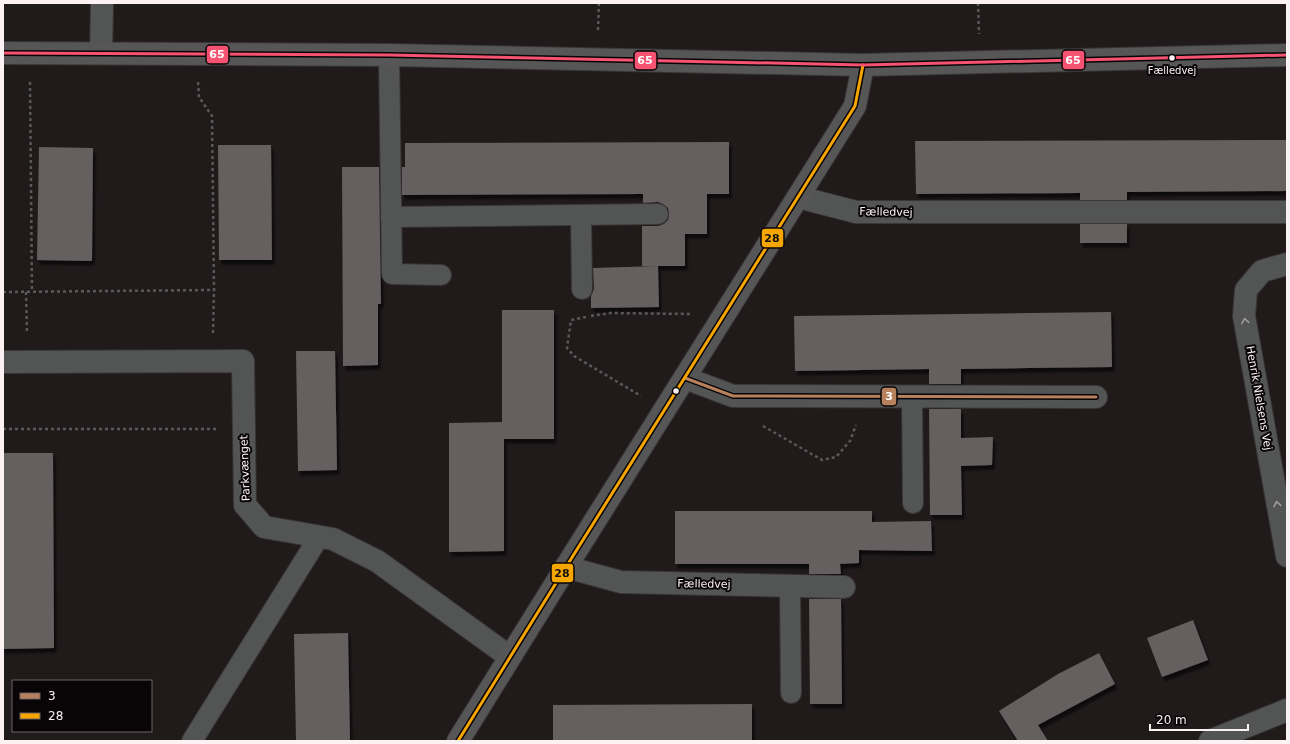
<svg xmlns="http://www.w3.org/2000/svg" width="1290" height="744" font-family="'DejaVu Sans',sans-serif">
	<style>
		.building { fill: #655e60; filter: url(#shadow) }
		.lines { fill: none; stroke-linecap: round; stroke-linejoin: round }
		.lane-casing { stroke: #3a3536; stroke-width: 22 }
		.street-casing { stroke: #3a3536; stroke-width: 24 }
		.secondary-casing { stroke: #3a3536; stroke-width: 24 }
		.path { stroke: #5a5959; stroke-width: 2.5; stroke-dasharray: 3 3; stroke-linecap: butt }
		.lane { stroke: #535555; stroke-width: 20 }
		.street { stroke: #535555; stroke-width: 22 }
		.secondary { stroke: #565657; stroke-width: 22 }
		.bus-1-casing { stroke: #090506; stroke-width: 6 }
		.bus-2-casing { stroke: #090506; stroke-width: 6 }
		.bus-3-casing { stroke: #090506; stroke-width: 6 }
		.bus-1 { stroke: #b6815c; stroke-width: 3 }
		.bus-2 { stroke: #f7a600; stroke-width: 3 }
		.bus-3 { stroke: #f65372; stroke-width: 3 }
		.oneway { stroke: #9f9b9c }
		.bus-dot { fill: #fcf1f3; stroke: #090506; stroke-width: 1.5 }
		.labels { text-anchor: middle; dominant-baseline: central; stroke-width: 4; stroke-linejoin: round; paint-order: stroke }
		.bus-label { font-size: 10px; fill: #fcf1f3; stroke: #090506 }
		.street-label { font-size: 11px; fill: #fcf1f3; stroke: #090506 }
		.line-badge { stroke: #090506; stroke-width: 1.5 }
		.badge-label { font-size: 11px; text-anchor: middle; font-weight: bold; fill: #fff }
		.pale-badge-label { font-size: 11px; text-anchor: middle; font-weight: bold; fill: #111 }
	</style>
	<defs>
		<filter id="shadow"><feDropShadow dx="2.5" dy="4.5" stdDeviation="1" flood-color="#0009"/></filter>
	</defs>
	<rect width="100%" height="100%" fill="#201a1b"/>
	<!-- building -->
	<g class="building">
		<polygon points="1287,140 1287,191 1127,192 1127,200 1080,200 1080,193 916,194 915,141"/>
		<polygon points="729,142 729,194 707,194 707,234 685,234 685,266 642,266 642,226 658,226 664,224 668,220 669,214 668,208 663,204 658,202 643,203 643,194 402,195 402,167 405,167 405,143"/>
		<polygon points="218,145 271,145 272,260 219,260"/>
		<polygon points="39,147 93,148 92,261 37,260"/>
		<polygon points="342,167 379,167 381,304 378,304 378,365 343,366"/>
		<rect x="1080" y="224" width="47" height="19"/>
		<polygon points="658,266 659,307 591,308 591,296 594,289 593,268"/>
		<polygon points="502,310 554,310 554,439 504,439 504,551 449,552 449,423 502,422"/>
		<polygon points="1111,312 1112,367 961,369 961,384 929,384 929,369 795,371 794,316"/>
		<polygon points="296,351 335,351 337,470 298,471"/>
		<polygon points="929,409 961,409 961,438 993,437 992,465 961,466 962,515 930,515"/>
		<polygon points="3,453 53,453 54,648 3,649"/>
		<polygon points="675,511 872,511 872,522 931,521 932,551 859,550 859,563 840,564 841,574 809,574 809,564 675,564"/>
		<polygon points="809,599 841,599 842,704 810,704"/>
		<polygon points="1193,620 1208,660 1162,677 1147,638"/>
		<polygon points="348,633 350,741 296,741 294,634"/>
		<polygon points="1099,653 1115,684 1038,725 1048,741 1018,741 999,711 1058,674"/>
		<polygon points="752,704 752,741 553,741 553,705"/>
	</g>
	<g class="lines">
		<!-- lane casing -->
		<g class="lane-casing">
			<g id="lane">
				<polyline points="389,55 392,274 441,275"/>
				<polyline points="581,215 582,289"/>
				<polyline points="391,217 658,214"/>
				<polyline points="912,397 913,503"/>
				<polyline points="790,586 791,693"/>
				<polyline points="192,741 319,537"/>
			</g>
		</g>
		<!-- street casing -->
		<g class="street-casing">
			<g id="street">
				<polyline points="101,53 102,3"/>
				<polyline points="798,197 856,212 1287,212"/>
				<polyline points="1287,264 1262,271 1246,290 1244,316 1287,556"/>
				<polyline points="3,362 243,361 245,505 264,527 333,539 377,561 510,657"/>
				<polyline points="685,378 733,396 1096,397"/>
				<polyline points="566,567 621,582 844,587"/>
				<polyline points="1210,741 1287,710"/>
			</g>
		</g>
		<!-- secondary casing -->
		<g class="secondary-casing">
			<g id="secondary">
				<polyline points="3,53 389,55 863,65 1287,55"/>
				<polyline points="458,741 566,567 855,106 863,65"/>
			</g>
		</g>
		<!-- path -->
		<g class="path">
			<polyline points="978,3 979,34"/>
			<polyline points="598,30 599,3"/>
			<polyline points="30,82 32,292"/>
			<polyline points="3,292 214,290 212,116 199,97 198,82"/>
			<polyline points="26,292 27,333"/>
			<polyline points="591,316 610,313 692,314"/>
			<polyline points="586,317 571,320 567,348 574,356 641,396"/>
			<polyline points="213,333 214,290"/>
			<polyline points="763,426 822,460 836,457 850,441 856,425"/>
			<polyline points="3,429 216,429"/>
		</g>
		<!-- lane -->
		<use href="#lane" class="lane"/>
		<!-- street -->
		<use href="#street" class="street"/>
		<!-- secondary -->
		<use href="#secondary" class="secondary"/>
		<!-- bus-1 casing -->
		<g class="bus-1-casing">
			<polyline id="bus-1" points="685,378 733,396 1096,397"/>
		</g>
		<!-- bus-2 casing -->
		<g class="bus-2-casing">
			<polyline id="bus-2" points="458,741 566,567 855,106 863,65"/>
		</g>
		<!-- bus-3 casing -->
		<g class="bus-3-casing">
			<polyline id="bus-3" points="3,53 389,55 863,65 1287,55"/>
		</g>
		<!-- bus-1 -->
		<use href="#bus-1" class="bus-1"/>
		<!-- bus-2 -->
		<use href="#bus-2" class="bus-2"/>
		<!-- bus-3 -->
		<use href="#bus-3" class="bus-3"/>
	</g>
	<!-- one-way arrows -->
	<defs><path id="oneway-chevron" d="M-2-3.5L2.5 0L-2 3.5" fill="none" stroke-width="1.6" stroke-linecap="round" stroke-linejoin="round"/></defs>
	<g class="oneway">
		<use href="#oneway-chevron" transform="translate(1245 321) rotate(-99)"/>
		<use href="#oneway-chevron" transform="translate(1277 504) rotate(-100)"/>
	</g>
	<!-- markers -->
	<g class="bus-dot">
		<circle cx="1172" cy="58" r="3.5"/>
		<circle cx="676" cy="391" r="3.5"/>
	</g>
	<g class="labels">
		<!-- bus labels -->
		<g class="bus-label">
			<text x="1172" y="70">Fælledvej</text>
		</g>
		<!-- street labels -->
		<g class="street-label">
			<text transform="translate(886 212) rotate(1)">Fælledvej</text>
			<text transform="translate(1259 398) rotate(80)">Henrik Nielsens Vej</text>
			<text transform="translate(245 468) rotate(-92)">Parkvænget</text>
			<text transform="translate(704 584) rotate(1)">Fælledvej</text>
		</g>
	</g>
	<g class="line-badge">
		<rect x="206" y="45" width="23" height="19" rx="4" fill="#f65372"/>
		<rect x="1062" y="50" width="23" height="20" rx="4" fill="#f65372"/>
		<rect x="634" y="51" width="23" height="19" rx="4" fill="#f65372"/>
		<rect x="761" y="228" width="23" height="20" rx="4" fill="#f7a600"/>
		<rect x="881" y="387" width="16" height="19" rx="4" fill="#b6815c"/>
		<rect x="551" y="563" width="23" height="20" rx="4" fill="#f7a600"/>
	</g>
	<g class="badge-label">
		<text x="217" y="58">65</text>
		<text x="1073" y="64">65</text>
		<text x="645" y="64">65</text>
		<text x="889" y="400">3</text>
	</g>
	<g class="pale-badge-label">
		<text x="772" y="242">28</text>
		<text x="562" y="577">28</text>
	</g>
	<!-- border -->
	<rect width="1290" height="744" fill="none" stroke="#fcf1f3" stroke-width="8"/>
	<!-- legend -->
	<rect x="12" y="680" width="140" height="52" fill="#090506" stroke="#6a6365"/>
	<rect x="20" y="693" width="20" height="6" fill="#b6815c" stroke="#6a6365"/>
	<text x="48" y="700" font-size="12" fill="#fcf1f3">3</text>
	<rect x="20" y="713" width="20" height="6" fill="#f7a600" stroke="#6a6365"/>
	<text x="48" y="720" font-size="12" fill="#fcf1f3">28</text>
	<!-- scale -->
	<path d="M1150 724v6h98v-6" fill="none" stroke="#fcf1f3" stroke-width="2"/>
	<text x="1156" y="724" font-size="12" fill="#fcf1f3" stroke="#090506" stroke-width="3" paint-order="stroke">20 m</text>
</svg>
